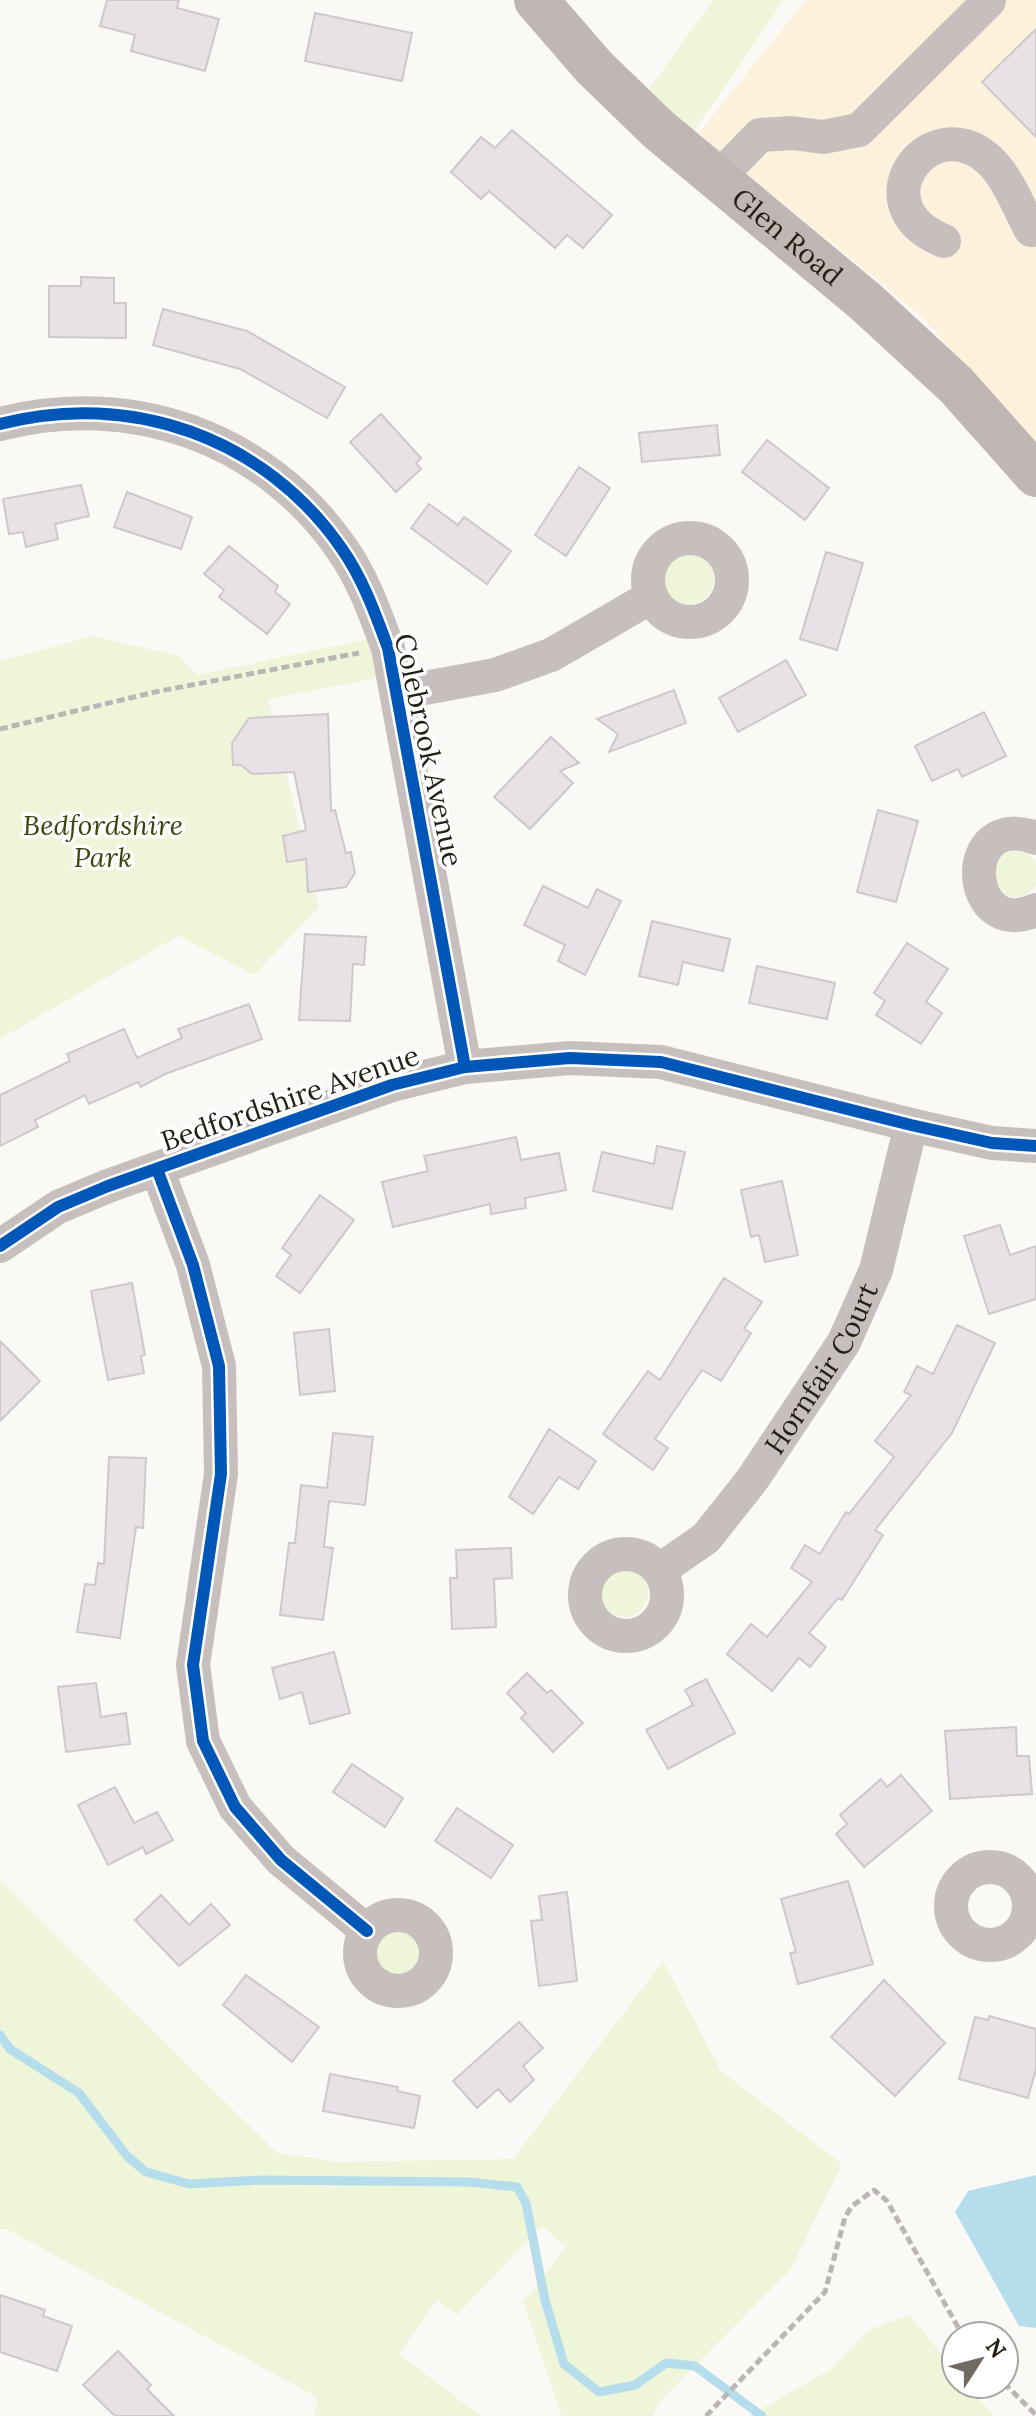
<svg xmlns="http://www.w3.org/2000/svg" width="1036" height="2416" font-family="Lora,serif">
	<style>
		.built { fill: #fcf2db }
		.green { fill: #eff5d9 }
		.water { fill: #b5ddeb }
		.lines { fill: none; stroke-linecap: round; stroke-linejoin: round }
		.stream { stroke: #b5ddeb; stroke-width: 9 }
		.building { fill: #e8e1e6; stroke: #cec8cc; stroke-width: 2 }
		.path { stroke: #bbb6b5; stroke-width: 5; stroke-dasharray: 8 4; stroke-linecap: butt }
		.minor { stroke: #c7bfbe; stroke-width: 34 }
		.major { stroke: #c0b7b5; stroke-width: 44 }
		.cycleway-casing { stroke: #fff; stroke-width: 17 }
		.cycleway { stroke: #0057b8; stroke-width: 12 }
		.labels { text-anchor: middle; dominant-baseline: central; stroke-width: 7; stroke-linejoin: round; paint-order: stroke }
		.street-label { font-size: 28px; fill: #241f14; stroke: #fff }
		.park-label { font-size: 28px; font-style: italic; fill: #3c460f; stroke: #fff }
	</style>
	<rect width="100%" height="100%" fill="#fbf9f6"/>
	<!-- built -->
	<polygon class="built" points="806,0 1036,0 1036,443 921,316 698,134"/>
	<!-- green -->
	<g class="green">
		<polygon points="713,0 784,0 692,134 644,96"/>
		<circle cx="689" cy="579" r="25"/>
		<polygon points="93,636 179,656 197,675 369,639 377,678 268,699 319,907 254,975 178,936 0,1039 0,661"/>
		<circle cx="1016" cy="874" r="23"/>
		<circle cx="624" cy="1593" r="24"/>
		<polygon points="0,1880 277,2153 339,2162 513,2159 663,1961 721,2071 842,2164 791,2269 661,2400 653,2416 562,2416 523,2302 566,2247 542,2226 457,2315 437,2300 399,2354 481,2416 315,2416 317,2397 6,2229 0,2230"/>
		<circle cx="398" cy="1950" r="24"/>
		<polygon points="910,2315 956,2373 956,2384 965,2384 995,2416 749,2416 831,2369 868,2330"/>
	</g>
	<!-- water -->
	<polygon class="water" points="1036,2175 1036,2328 1019,2326 955,2212 968,2191"/>
	<g class="lines">
		<!-- stream -->
		<polyline class="stream" points="0,2035 10,2049 79,2093 127,2156 146,2172 189,2184 261,2180 469,2182 517,2187 526,2203 545,2300 564,2364 599,2392 635,2385 666,2363 695,2366 762,2416"/>
	</g>
	<!-- building -->
	<g class="building">
		<polygon points="107,0 179,0 177,8 219,19 205,71 131,51 135,35 100,26"/>
		<polygon points="315,13 412,33 402,81 305,61"/>
		<polygon points="1036,29 1036,137 982,82"/>
		<polygon points="512,130 612,215 583,248 567,235 555,248 489,191 481,199 451,172 481,137 495,148"/>
		<polygon points="81,277 114,278 114,303 126,303 126,338 49,337 49,286 81,286"/>
		<polygon points="163,309 247,331 345,387 327,418 240,369 153,345"/>
		<polygon points="381,414 421,458 416,463 421,469 396,492 350,442"/>
		<polygon points="717,425 720,455 642,462 639,433"/>
		<polygon points="767,440 829,488 805,520 742,472"/>
		<polygon points="579,467 610,488 566,556 535,535"/>
		<polygon points="81,485 89,516 55,524 58,539 26,547 23,532 9,534 3,499"/>
		<polygon points="127,492 192,517 181,549 114,527"/>
		<polygon points="429,504 458,525 464,517 511,551 487,584 411,528"/>
		<polygon points="229,546 278,586 275,592 290,604 267,634 219,597 224,590 204,574"/>
		<polygon points="826,552 863,563 837,650 800,639"/>
		<polygon points="786,660 806,695 738,732 719,698"/>
		<polygon points="674,690 686,723 609,752 618,734 597,719"/>
		<polygon points="984,712 1006,756 962,777 958,769 932,781 915,746"/>
		<polygon points="328,714 331,811 335,810 346,853 351,852 355,873 346,887 308,892 306,859 287,862 283,836 306,830 294,772 252,774 241,765 233,765 232,743 249,718"/>
		<polygon points="551,737 579,763 560,771 573,783 530,829 494,797"/>
		<polygon points="878,810 918,821 896,902 857,892"/>
		<polygon points="543,886 588,908 597,889 621,901 585,975 558,961 565,945 524,925"/>
		<polygon points="652,921 730,939 723,971 683,962 678,985 639,976"/>
		<polygon points="305,934 366,937 364,965 353,964 350,1021 299,1020"/>
		<polygon points="907,943 948,969 926,1002 942,1013 921,1044 876,1015 885,1001 874,993"/>
		<polygon points="757,966 835,983 827,1019 749,1003"/>
		<polygon points="249,1004 262,1039 165,1074 141,1087 138,1082 89,1104 85,1095 35,1120 38,1127 0,1146 0,1095 70,1061 67,1054 124,1029 137,1058 182,1038 178,1029"/>
		<polygon points="516,1137 521,1160 559,1153 566,1190 525,1198 526,1208 491,1214 490,1204 393,1227 382,1182 428,1171 424,1156"/>
		<polygon points="657,1146 685,1152 672,1209 593,1191 602,1152 654,1164"/>
		<polygon points="782,1181 798,1255 765,1262 759,1235 751,1237 741,1190"/>
		<polygon points="320,1195 354,1220 300,1293 276,1276 291,1255 282,1248"/>
		<polygon points="1000,1225 1010,1255 1036,1246 1036,1299 989,1314 964,1236"/>
		<polygon points="724,1278 762,1302 744,1329 751,1333 721,1381 702,1370 655,1439 668,1448 653,1470 603,1434 648,1371 660,1380"/>
		<polygon points="132,1283 145,1355 141,1356 144,1373 108,1380 91,1291"/>
		<polygon points="957,1325 995,1343 952,1433 875,1530 883,1535 842,1600 838,1598 809,1633 826,1647 810,1667 799,1658 772,1691 727,1654 751,1624 767,1637 812,1582 791,1568 805,1545 820,1554 846,1512 849,1514 894,1457 875,1441 911,1395 904,1392 917,1366 933,1374"/>
		<polygon points="329,1329 335,1391 300,1395 294,1333"/>
		<polygon points="0,1341 40,1381 0,1421"/>
		<polygon points="549,1429 596,1461 578,1489 559,1477 533,1514 509,1497"/>
		<polygon points="333,1433 373,1437 365,1505 329,1501 324,1547 333,1548 323,1620 280,1615 289,1543 295,1543 301,1485 327,1488"/>
		<polygon points="109,1457 146,1458 143,1528 136,1527 120,1638 77,1632 85,1584 95,1585 98,1563 104,1564"/>
		<polygon points="511,1548 512,1578 494,1579 496,1627 452,1629 450,1578 457,1578 456,1550"/>
		<polygon points="334,1652 350,1713 310,1724 302,1692 280,1699 272,1668"/>
		<polygon points="527,1673 547,1693 551,1690 583,1723 553,1752 521,1718 526,1713 507,1693"/>
		<polygon points="706,1679 735,1733 668,1769 646,1730 693,1705 685,1690"/>
		<polygon points="96,1683 101,1717 126,1713 130,1744 66,1752 58,1687"/>
		<polygon points="1016,1727 1017,1756 1029,1756 1032,1794 950,1799 945,1731"/>
		<polygon points="352,1764 403,1798 385,1827 333,1792"/>
		<polygon points="901,1775 932,1811 864,1867 836,1834 847,1824 840,1815 881,1779 887,1787"/>
		<polygon points="115,1787 134,1823 157,1812 173,1840 146,1854 143,1847 108,1865 78,1805"/>
		<polygon points="457,1808 513,1845 491,1878 435,1841"/>
		<polygon points="848,1881 873,1964 798,1984 790,1953 796,1952 781,1899"/>
		<polygon points="567,1892 577,1981 539,1986 531,1921 542,1920 539,1896"/>
		<polygon points="161,1895 189,1925 211,1904 230,1925 179,1966 135,1920"/>
		<polygon points="246,1975 319,2027 292,2062 223,2005"/>
		<polygon points="884,1980 945,2043 895,2096 831,2037"/>
		<polygon points="989,2016 1036,2029 1036,2069 1028,2098 959,2079 975,2017 988,2020"/>
		<polygon points="519,2022 543,2048 523,2066 534,2080 510,2102 498,2089 477,2108 453,2081"/>
		<polygon points="330,2074 398,2087 397,2091 420,2096 414,2128 323,2111"/>
		<polygon points="0,2295 45,2310 43,2316 72,2326 57,2371 0,2352"/>
		<polygon points="118,2351 151,2385 147,2389 174,2416 115,2416 83,2385"/>
	</g>
	<g class="lines">
		<!-- path -->
		<g class="path">
			<polyline points="0,729 155,692 359,653"/>
			<polyline points="1004,2383 1036,2415"/>
			<polyline points="706,2416 825,2292 845,2217 852,2206 874,2190 887,2201 963,2336"/>
		</g>
		<!-- minor -->
		<g class="minor">
			<polyline points="717,179 760,135 792,133 823,137 859,130 989,1"/>
			<path d="M944,241C853,205 935,99 995,166C1010,183 1020,210 1031,230"/>
			<path d="M0,424C130,390 265,437 342,549C363,579 375,613 388,648L465,1067"/>
			<circle cx="690" cy="580" r="42"/>
			<polyline points="398,693 495,675 551,655 651,597"/>
			<path d="M1036,838C956,808 964,943 1036,910"/>
			<polyline points="157,1169 193,1265 219,1366 221,1474 193,1665 203,1741 235,1807 281,1860 367,1931"/>
			<polyline points="0,1246 58,1207 108,1186 392,1085 465,1067 570,1058 661,1062 911,1125 992,1143 1036,1146"/>
			<circle cx="626" cy="1595" r="41"/>
			<path id="s1" d="M660,1570L706,1538L752,1480L844,1342L876,1270L911,1125"/>
			<circle cx="990" cy="1906" r="39"/>
			<circle cx="398" cy="1953" r="38"/>
		</g>
		<!-- major -->
		<path class="major" id="s2" d="M536,0L594,67L658,129L866,302L956,385L1036,475"/>
		<!-- cycleway casing -->
		<g class="cycleway-casing">
			<g id="cycleway">
				<path d="M0,424C130,390 265,437 342,549C363,579 375,613 388,648L465,1067"/>
				<polyline points="157,1169 193,1265 219,1366 221,1474 193,1665 203,1741 235,1807 281,1860 367,1931"/>
				<polyline points="0,1246 58,1207 108,1186 392,1085 465,1067 570,1058 661,1062 911,1125 992,1143 1036,1146"/>
			</g>
		</g>
		<!-- cycleway -->
		<use href="#cycleway" class="cycleway"/>
	</g>
	<g class="labels">
		<!-- street labels -->
		<g class="street-label">
			<text stroke="none"><textPath href="#s2" startOffset="346">Glen Road</textPath></text>
			<text transform="translate(429 750) rotate(78)">Colebrook Avenue</text>
			<text transform="translate(290 1098) rotate(-19)">Bedfordshire Avenue</text>
			<text stroke="none"><textPath href="#s1" startOffset="262">Hornfair Court</textPath></text>
		</g>
		<!-- park labels -->
		<g class="park-label">
			<text x="103" y="825">Bedfordshire<tspan x="103" dy="32">Park</tspan></text>
		</g>
	</g>
	<!-- north arrow -->
	<g transform="translate(980 2360) rotate(54)"><circle r="38" fill="#ffffff" stroke="#a7a5a1" stroke-width="2"/>
	<path d="M0-6L14 30L0 20L-14 30Z" fill="#6f6b63"/>
	<text y="-12" font-size="22" font-weight="bold" text-anchor="middle" fill="#241f14">N</text>
	</g>
</svg>
